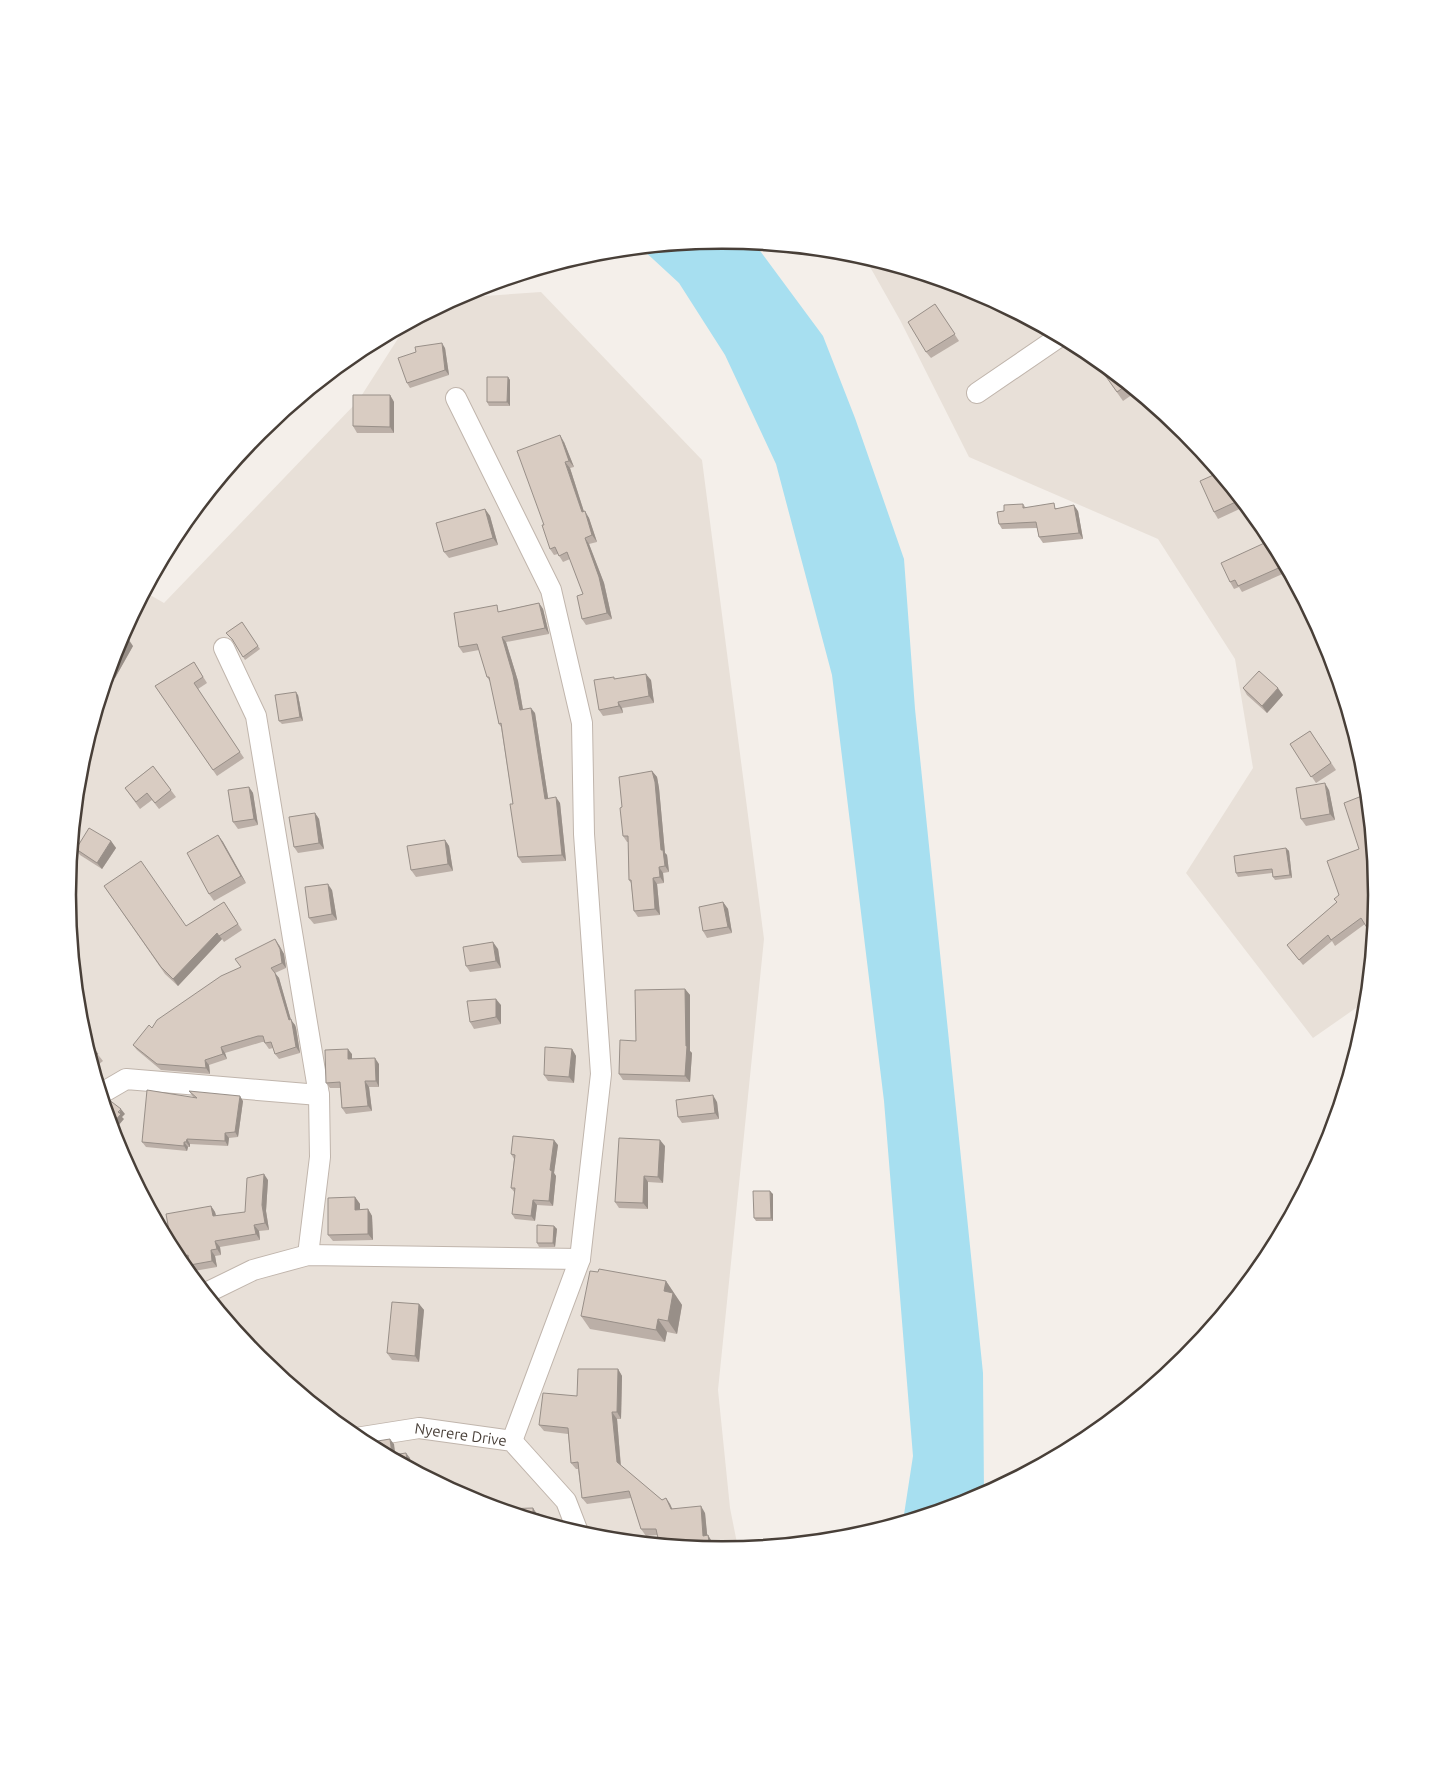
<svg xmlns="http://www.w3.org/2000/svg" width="1444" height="1790" font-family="Ubuntu,sans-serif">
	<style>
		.residential { fill: #e8e0d8 }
		.water { fill: #a7dff0 }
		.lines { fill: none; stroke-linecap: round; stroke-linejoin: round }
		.street-casing { stroke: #c0b5ac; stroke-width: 22 }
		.street { stroke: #fff; stroke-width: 20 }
		.wall { fill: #bbafa7 }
		.shaded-wall { fill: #988f88 }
		.building { fill: #d9ccc2; stroke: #988f88 }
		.labels { text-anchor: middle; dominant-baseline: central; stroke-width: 5; stroke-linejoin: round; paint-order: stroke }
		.street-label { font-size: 15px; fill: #483f38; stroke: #fff }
		.rim { fill: none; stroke: #483f38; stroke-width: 2.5 }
	</style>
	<rect width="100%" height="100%" fill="#f4efea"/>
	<!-- residential -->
	<g class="residential">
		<polygon points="865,258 973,290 1086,351 1185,432 1266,532 1327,645 1364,768 1376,895 1366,1001 1313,1038 1186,873 1253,768 1235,659 1158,539 969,457 900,320"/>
		<polygon points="541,292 702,460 764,939 718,1390 730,1508 738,1548 722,1549 594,1537 471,1500 358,1439 259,1358 178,1258 117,1145 80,1022 68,895 80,767 117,644 145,592 164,603 358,401 406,326 457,298"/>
	</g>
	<!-- water -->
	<polygon class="water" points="722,241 755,244 823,336 855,418 904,559 915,709 983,1373 984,1494 972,1500 903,1521 913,1456 884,1101 832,675 776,464 725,355 679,283 641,248"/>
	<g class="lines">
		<!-- street casing -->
		<g class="street-casing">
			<g id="street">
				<polyline points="977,393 1059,337"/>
				<polyline points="456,398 551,590 582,723 584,834 601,1074 580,1259 512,1441"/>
				<polyline points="224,648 256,716 319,1095 320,1157 308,1255"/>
				<polyline points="102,1093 126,1079 319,1095"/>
				<polyline points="206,1293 253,1270 308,1255 580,1259"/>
				<path id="s1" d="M356,1438L419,1428L512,1441L566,1501L578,1532"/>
			</g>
		</g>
		<!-- street -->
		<use href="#street" class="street"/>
	</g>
	<!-- wall -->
	<g class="wall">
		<polygon points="935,304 959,341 931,358 926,352"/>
		<polygon points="998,304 1012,311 1006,316"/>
		<polygon points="445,348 449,375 410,388 407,383"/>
		<polygon points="1090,354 1136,392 1123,401"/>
		<polygon points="508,377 510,380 510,406 489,406 487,402"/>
		<polygon points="390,395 394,402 394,433 357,433 353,426"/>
		<polygon points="564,442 574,467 570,468 584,512 589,518 597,542 589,544 604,583 612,619 586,625 582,619 583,594 570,559 563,562 558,554 554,555 550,549 544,525"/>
		<polygon points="1218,473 1246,506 1218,519 1214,512"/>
		<polygon points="1023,504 1026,508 1058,508 1078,511 1083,539 1043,543 1039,537 1037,528 1002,529 999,524 1004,511"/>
		<polygon points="485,509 490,516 498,545 449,558 444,552"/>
		<polygon points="1271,540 1287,572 1242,592 1239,587 1234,589 1230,582"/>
		<polygon points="539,603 543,609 549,634 506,642 518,681 523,709 535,713 548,798 560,803 566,861 522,863 518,857 513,804 501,727 499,724 491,683 487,677 479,650 463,653 459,647 501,611"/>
		<polygon points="242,622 260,649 245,660 234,642 226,633"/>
		<polygon points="117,644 133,646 115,678 113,677 106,692 103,690"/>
		<polygon points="194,662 207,683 198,689 244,758 217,776 155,686"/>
		<polygon points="615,679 651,680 654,703 622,708 623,713 603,716 599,710"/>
		<polygon points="1243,688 1283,695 1267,713 1247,695"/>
		<polygon points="298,695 303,721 282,724 279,721"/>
		<polygon points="1310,731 1336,770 1316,783 1290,744"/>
		<polygon points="153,766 176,797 159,809 152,800 140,809 125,788"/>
		<polygon points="652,771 657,777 659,788 665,853 667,855 669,872 663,873 664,883 657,884 660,915 638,917 634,911 631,883 629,880 628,842 627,842 623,836 622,807"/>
		<polygon points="249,787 253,793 258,825 238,829 233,822"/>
		<polygon points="1329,790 1335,820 1306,826 1301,819"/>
		<polygon points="1367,794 1365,924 1335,946 1332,941 1303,965 1287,945 1337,902 1359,849"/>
		<polygon points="315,813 319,819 324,849 298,853 294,847"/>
		<polygon points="218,835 223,842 246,883 214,901 209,894"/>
		<polygon points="445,840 449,846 453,871 416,877 411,870"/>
		<polygon points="111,841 116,848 102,869 80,855 76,849"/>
		<polygon points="1286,848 1289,851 1292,878 1275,880 1273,877 1272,873 1238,877 1236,873"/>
		<polygon points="104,886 186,926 224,902 242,930 224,942 222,939 178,986 165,974"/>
		<polygon points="332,890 337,920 314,924 309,918"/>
		<polygon points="723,902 728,909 732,933 707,938 703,931"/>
		<polygon points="279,945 284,954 286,968 275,973 279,978 291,1020 295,1025 296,1028 300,1053 279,1059 275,1054 273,1048 269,1049 264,1042 262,1042 225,1053 227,1059 209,1065 210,1074 161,1070 137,1050 133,1045 152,1028 241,967"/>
		<polygon points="498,949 501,968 470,972 466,966"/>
		<polygon points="685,989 690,995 690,1051 692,1053 690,1082 623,1080 619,1074 636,1041"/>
		<polygon points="501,1005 501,1024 474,1029 470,1022"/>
		<polygon points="84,1037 103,1061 94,1068"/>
		<polygon points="572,1049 576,1056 574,1083 548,1081 544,1075"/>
		<polygon points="352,1054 352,1059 379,1064 379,1087 369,1087 372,1111 346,1114 342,1108 340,1088 330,1088 326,1083"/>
		<polygon points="189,1091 243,1101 238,1137 229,1138 228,1146 190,1144 190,1147 188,1147 187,1151 146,1147 142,1142 193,1097"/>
		<polygon points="717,1102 719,1119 682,1123 678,1117"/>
		<polygon points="558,1145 554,1173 556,1176 553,1206 537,1205 535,1221 515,1219 512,1214 515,1193 511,1188 514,1159 511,1154"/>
		<polygon points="665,1146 663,1183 648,1182 648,1209 619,1208 615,1202"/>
		<polygon points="268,1180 266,1211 269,1230 259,1231 260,1240 220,1247 221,1255 215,1256 217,1267 194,1271 190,1265 189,1262 182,1264 178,1258 172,1247 211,1206 215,1212 216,1216 245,1212"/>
		<polygon points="773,1194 773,1221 756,1221 754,1218"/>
		<polygon points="355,1197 360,1204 360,1210 368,1209 372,1216 373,1240 333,1241 328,1235"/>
		<polygon points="554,1226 557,1229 555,1247 539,1247 537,1243"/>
		<polygon points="666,1281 682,1305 677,1334 667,1332 665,1342 590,1329 581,1316"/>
		<polygon points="419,1304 424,1310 419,1362 392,1360 387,1353"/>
		<polygon points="618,1369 622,1376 621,1419 617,1419 621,1466 662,1500 666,1498 670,1504 672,1509 705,1513 707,1536 708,1535 712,1542 657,1535 646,1536 641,1529 631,1498 587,1504 582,1498 578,1469 576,1469 571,1463 568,1434 544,1431 539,1425 577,1396"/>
	</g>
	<!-- shaded-wall -->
	<g class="shaded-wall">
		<polygon points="442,343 445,348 449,375 445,370"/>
		<polygon points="508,377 510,380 510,406 507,402"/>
		<polygon points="390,395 394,402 394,433 390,427"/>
		<polygon points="560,435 564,442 574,467 569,461"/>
		<polygon points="565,462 570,468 586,518 582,512"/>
		<polygon points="1074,505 1078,511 1083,539 1079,533"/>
		<polygon points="485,509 490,516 498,545 493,538"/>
		<polygon points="585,511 589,518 597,542 592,535"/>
		<polygon points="585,538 589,544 604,583 612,619 607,613"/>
		<polygon points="1274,547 1285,566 1287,572 1283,566"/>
		<polygon points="539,603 543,609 549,634 545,628"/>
		<polygon points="502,637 506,642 518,681 524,716 520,710"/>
		<polygon points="129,640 133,646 115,678 111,672"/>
		<polygon points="109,671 113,677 106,692 104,688"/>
		<polygon points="646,674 651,680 654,703 649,696"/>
		<polygon points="1278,688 1283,695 1267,713 1262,706"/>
		<polygon points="296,692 298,695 303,721 300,717"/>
		<polygon points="618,702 622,708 623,713 619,706"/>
		<polygon points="531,708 535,713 549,804 545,799"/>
		<polygon points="652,771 657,777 659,788 665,853 667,855 669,872 665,866 661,850"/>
		<polygon points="1325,783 1329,790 1335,820 1330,814"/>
		<polygon points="249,787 253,793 258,825 254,819"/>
		<polygon points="556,797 560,803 566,861 562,855"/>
		<polygon points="315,813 319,819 324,849 319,843"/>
		<polygon points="218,835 223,842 246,883 241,876"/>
		<polygon points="445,840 449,846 453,871 448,864"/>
		<polygon points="111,841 116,848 102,869 97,863"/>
		<polygon points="1286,848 1289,851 1292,878 1290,875"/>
		<polygon points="659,867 663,873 664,883 660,877"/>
		<polygon points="653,878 657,884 660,915 655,909"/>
		<polygon points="328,884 332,890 337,920 332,914"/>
		<polygon points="723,902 728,909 732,933 728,927"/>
		<polygon points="217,933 222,939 178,986 173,979"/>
		<polygon points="275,939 279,945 284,954 286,968 282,963"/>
		<polygon points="493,942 498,949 501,968 496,961"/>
		<polygon points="275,973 279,978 291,1020 295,1025 296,1028 300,1053 296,1047"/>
		<polygon points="685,989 690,995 690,1051 692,1053 690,1082 685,1076"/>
		<polygon points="496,999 501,1005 501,1024 496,1017"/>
		<polygon points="221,1047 225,1053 227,1059 223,1054"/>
		<polygon points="348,1049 352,1054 352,1064 348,1059"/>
		<polygon points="572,1049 576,1056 574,1083 569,1077"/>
		<polygon points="375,1058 379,1064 379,1087 376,1081"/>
		<polygon points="205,1060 209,1065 210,1074 206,1068"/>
		<polygon points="365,1081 369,1087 372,1111 368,1106"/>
		<polygon points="713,1095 717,1102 719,1119 715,1113"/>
		<polygon points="240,1096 243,1101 238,1137 235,1132"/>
		<polygon points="121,1109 125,1114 122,1117 124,1119 113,1132 111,1125"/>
		<polygon points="225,1133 229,1138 228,1146 225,1141"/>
		<polygon points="187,1139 190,1144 190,1147 186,1142"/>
		<polygon points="554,1140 558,1145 554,1173 556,1176 553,1206 549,1201 550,1170"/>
		<polygon points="660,1140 665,1146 663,1183 658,1177"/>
		<polygon points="184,1142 188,1147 187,1151 184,1146"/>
		<polygon points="264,1174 268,1180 266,1211 269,1230 265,1223 262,1205"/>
		<polygon points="644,1176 648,1182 648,1209 643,1203"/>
		<polygon points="770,1191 773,1194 773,1221 771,1218"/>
		<polygon points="355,1197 360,1204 360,1216 355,1210"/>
		<polygon points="533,1200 537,1205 535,1221 531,1216"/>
		<polygon points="211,1206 215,1212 218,1223 213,1216"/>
		<polygon points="368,1209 372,1216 373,1240 368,1234"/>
		<polygon points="254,1225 259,1231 260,1240 256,1234"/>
		<polygon points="554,1226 557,1229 555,1247 553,1243"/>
		<polygon points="215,1241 220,1247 221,1255 217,1249"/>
		<polygon points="211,1250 215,1256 217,1267 212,1261"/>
		<polygon points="666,1281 682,1305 677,1334 668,1321 664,1291"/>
		<polygon points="419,1304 424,1310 419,1362 415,1356"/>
		<polygon points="658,1319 667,1332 665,1342 656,1330"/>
		<polygon points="618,1369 622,1376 621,1419 617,1412"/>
		<polygon points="612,1412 617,1419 621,1469 617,1462"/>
		<polygon points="390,1439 394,1444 396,1459 392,1455"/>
		<polygon points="406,1453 410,1458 411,1467 408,1466"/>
		<polygon points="666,1498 670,1504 675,1515 671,1509"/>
		<polygon points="701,1506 705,1513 708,1543 703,1536"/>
		<polygon points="533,1508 537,1514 533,1514"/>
		<polygon points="539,1514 543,1520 543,1521 539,1520"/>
		<polygon points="708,1535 712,1542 714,1549 710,1548"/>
	</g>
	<!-- building -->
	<g class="building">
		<polygon points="935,304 955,334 926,352 908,322"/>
		<polygon points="998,304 1004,307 1002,309"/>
		<polygon points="442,343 445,370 407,383 398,358 416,352 415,347"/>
		<polygon points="1090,354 1127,385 1117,392"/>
		<polygon points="487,377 508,377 507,402 487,402"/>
		<polygon points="353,395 390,395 390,427 353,426"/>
		<polygon points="560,435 569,461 565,462 582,512 585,511 592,535 585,538 599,577 607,613 582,619 577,596 583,594 567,552 559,556 555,547 550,549 542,525 544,525 517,451"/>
		<polygon points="1218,473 1240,500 1214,512 1200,481"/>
		<polygon points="1054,503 1055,509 1074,505 1079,533 1039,537 1036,522 999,524 997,512 1004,511 1004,505 1023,504 1023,508"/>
		<polygon points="485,509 493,538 444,552 436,523"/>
		<polygon points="1271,540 1283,566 1238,586 1235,580 1230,582 1221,563"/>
		<polygon points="539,603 545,628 502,637 513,675 520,710 531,708 545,799 556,797 562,855 518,857 510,804 513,804 501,723 499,724 489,677 487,677 477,644 459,647 454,613 497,605 498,612"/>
		<polygon points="242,622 258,646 243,657 232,639 226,633"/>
		<polygon points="122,636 129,640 111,672 109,671 117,644"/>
		<polygon points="194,662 203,677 194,683 240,752 213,770 155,686"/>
		<polygon points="1259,671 1278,688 1262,706 1243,688"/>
		<polygon points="646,674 649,696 618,702 619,706 599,710 594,680 614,677 614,679"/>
		<polygon points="296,692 300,717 279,721 275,695"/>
		<polygon points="1310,731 1331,763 1311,777 1290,744"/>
		<polygon points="153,766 171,790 155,803 147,793 136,802 125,788"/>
		<polygon points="652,771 655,782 661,850 663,850 665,866 659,867 660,877 653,878 655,909 634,911 631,880 629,880 628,836 623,836 620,808 622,807 619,777"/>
		<polygon points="1325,783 1330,814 1301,819 1296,788"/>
		<polygon points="249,787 254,819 233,822 228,790"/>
		<polygon points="1367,794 1376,895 1372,936 1361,918 1331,940 1328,935 1299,960 1287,945 1337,902 1334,899 1339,895 1327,861 1359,849 1344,803"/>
		<polygon points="315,813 319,843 294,847 289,817"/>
		<polygon points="89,828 111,841 97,863 76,849"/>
		<polygon points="218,835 241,876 209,894 187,853"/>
		<polygon points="445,840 448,864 411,870 407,846"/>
		<polygon points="1286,848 1290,875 1273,877 1272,869 1236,873 1234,856"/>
		<polygon points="141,861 186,926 224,902 238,924 219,936 217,933 173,979 161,967 104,886"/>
		<polygon points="328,884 332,914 309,918 305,887"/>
		<polygon points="723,902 728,927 703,931 699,907"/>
		<polygon points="275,939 280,949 282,963 271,968 275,973 289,1020 291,1019 292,1023 296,1047 275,1054 271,1042 265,1043 263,1036 258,1036 221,1047 223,1054 205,1060 206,1068 157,1064 133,1045 149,1025 152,1028 157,1020 221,976 241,967 235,959"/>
		<polygon points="493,942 496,961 466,966 463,947"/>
		<polygon points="685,989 686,1046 687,1046 685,1076 619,1074 620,1040 636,1041 635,990"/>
		<polygon points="496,999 496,1017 470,1022 467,1001"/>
		<polygon points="84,1037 98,1054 91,1059"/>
		<polygon points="545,1047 572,1049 569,1077 544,1075"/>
		<polygon points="348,1049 348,1059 375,1058 376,1081 365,1081 368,1106 342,1108 340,1082 326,1083 325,1050"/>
		<polygon points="147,1090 197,1098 189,1091 240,1096 235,1132 225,1133 225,1141 187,1139 186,1142 184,1142 184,1146 142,1142"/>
		<polygon points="713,1095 715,1113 678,1117 676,1100"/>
		<polygon points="108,1099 121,1109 118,1112 121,1114 111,1125 105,1103"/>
		<polygon points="513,1136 554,1140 550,1170 552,1171 549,1201 533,1200 531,1216 512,1214 515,1188 511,1188 515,1155 511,1154"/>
		<polygon points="619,1138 660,1140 658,1177 644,1176 643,1203 615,1202"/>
		<polygon points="264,1174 262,1205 265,1223 254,1225 256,1234 215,1241 217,1249 211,1250 212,1261 190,1265 188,1255 177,1258 172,1247 166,1214 211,1206 213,1216 245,1212 247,1178"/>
		<polygon points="753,1191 770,1191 771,1218 754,1218"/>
		<polygon points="355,1197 355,1210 368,1209 368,1234 328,1235 328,1198"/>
		<polygon points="537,1225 554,1226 553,1243 537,1243"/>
		<polygon points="599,1269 666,1281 664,1291 673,1293 668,1321 658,1319 656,1330 581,1316 590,1271 598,1272"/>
		<polygon points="392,1302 419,1304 415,1356 387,1353"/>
		<polygon points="578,1369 618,1369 617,1412 612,1412 617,1462 662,1500 666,1498 671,1509 701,1506 703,1536 708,1535 710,1548 659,1543 656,1529 641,1529 629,1491 582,1498 578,1462 571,1463 568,1428 539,1425 543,1393 577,1396"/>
		<polygon points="390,1439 392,1455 406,1453 408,1466 365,1443"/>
		<polygon points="533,1508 533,1514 539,1514 539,1520 504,1509"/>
	</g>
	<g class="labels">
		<!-- street labels -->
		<g class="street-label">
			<text stroke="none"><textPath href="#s1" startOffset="106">Nyerere Drive</textPath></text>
		</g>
	</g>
	<!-- crop -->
	<path d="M0 0H1444V1790H0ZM76 895a646 646 0 1 1 1292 0a646 646 0 1 1-1292 0Z" fill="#fff" fill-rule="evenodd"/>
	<path class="rim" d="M76 895a646 646 0 1 1 1292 0a646 646 0 1 1-1292 0Z"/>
</svg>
